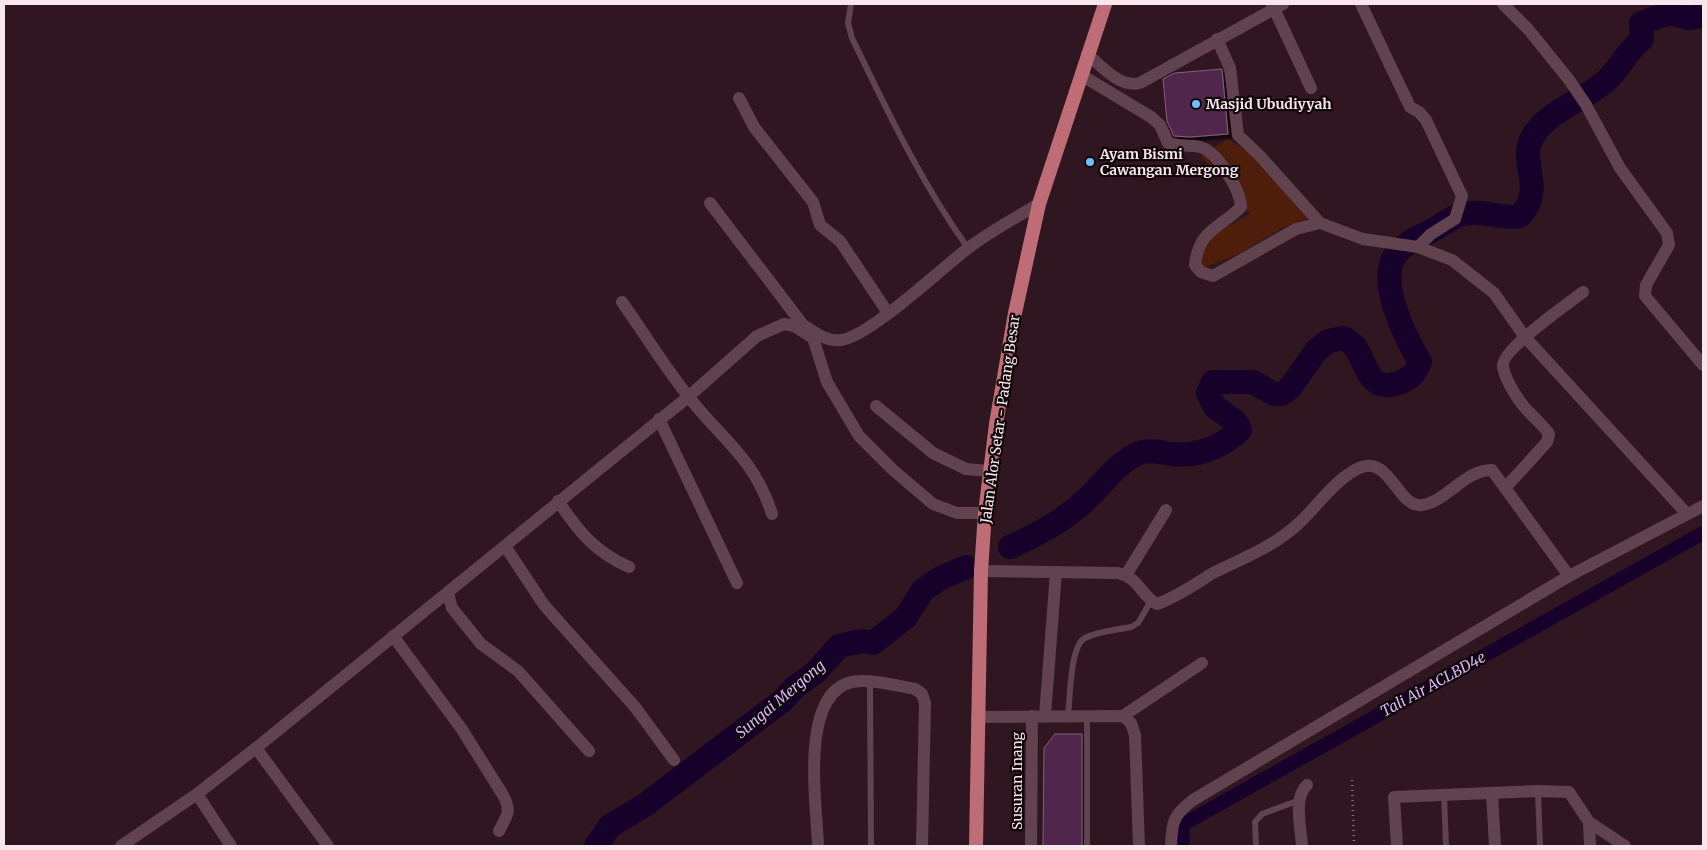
<svg xmlns="http://www.w3.org/2000/svg" width="1707" height="850" font-family="Merriweather,serif">
	<style>
		.green { fill: #4e1e0a }
		.lines { fill: none; stroke-linecap: round; stroke-linejoin: round }
		.canal { stroke: #17002a; stroke-width: 14 }
		.river { stroke: #17002a; stroke-width: 24 }
		.building { fill: #51264e; stroke: #7c6379; filter: url(#shadow) }
		.path { stroke: #8a747c; stroke-width: 2.5; stroke-dasharray: 1 4; stroke-linecap: butt }
		.service { stroke: #61434f; stroke-width: 6 }
		.minor { stroke: #61434f; stroke-width: 12 }
		.primary { stroke: #be6c75; stroke-width: 14 }
		.poi-dot { fill: #6cc2f3; stroke: #10060a; stroke-width: 2 }
		.labels { text-anchor: middle; dominant-baseline: central; stroke-width: 4.5; stroke-linejoin: round; paint-order: stroke }
		.poi-label { font-size: 14px; font-weight: bold; fill: #f9e6ec; stroke: #10060a; text-anchor: start }
		.street-label { font-size: 14px; fill: #f9e6ec; stroke: #10060a }
		.water-label { font-size: 15px; font-style: italic; fill: #d5b6f7; stroke: #10060a }
	</style>
	<defs>
		<filter id="shadow"><feDropShadow dx="4" dy="4" stdDeviation="1" flood-color="#0009"/></filter>
	</defs>
	<rect width="100%" height="100%" fill="#301621"/>
	<!-- green -->
	<polygon class="green" points="1228,139 1248,152 1311,217 1282,228 1239,254 1205,267 1198,259 1202,241 1250,214 1222,178 1200,156"/>
	<g class="lines">
		<!-- canal -->
		<polyline class="canal" points="1183,846 1182,825 1703,533"/>
		<!-- river -->
		<g class="river">
			<path d="M1010,547C1038,534 1064,521 1087,499C1103,484 1116,464 1137,454C1146,449 1161,452 1171,454C1198,457 1220,448 1240,430L1236,422L1215,407L1208,393L1213,382H1253L1274,394H1282L1290,388L1316,351L1328,341L1344,338C1347,340 1353,344 1356,348C1367,365 1368,393 1398,383C1410,379 1415,374 1420,362C1406,338 1374,277 1398,252C1405,244 1420,236 1429,232C1441,226 1451,217 1463,214C1482,209 1501,220 1520,216C1547,186 1517,163 1533,136C1550,109 1584,101 1607,80C1620,68 1627,51 1642,39L1641,23L1669,13L1688,18L1703,16"/>
			<polyline points="596,846 610,826 645,805 782,701 795,687 815,673 839,646 861,641 873,643 906,617 923,590 941,578 966,567"/>
		</g>
	</g>
	<!-- building -->
	<g class="building">
		<polygon points="1222,69 1228,134 1190,137 1174,136 1167,121 1163,79 1175,73"/>
		<polygon points="1055,734 1082,734 1082,846 1043,846 1044,748"/>
	</g>
	<g class="lines">
		<!-- path -->
		<polyline class="path" points="1352,780 1354,846"/>
		<!-- service -->
		<g class="service">
			<path d="M851,4L848,23L852,38C887,110 921,183 968,248"/>
			<polyline points="870,683 871,846"/>
			<path d="M1068,716C1070,699 1070,645 1085,638C1098,631 1117,630 1131,627L1138,623L1151,601"/>
			<polyline points="1538,791 1540,846"/>
			<polyline points="1444,795 1446,846"/>
			<polyline points="1087,846 1087,716"/>
			<polyline points="1256,846 1255,822 1262,814 1300,800"/>
		</g>
		<!-- minor -->
		<g class="minor">
			<polyline points="1272,4 1311,88"/>
			<polyline points="1361,4 1410,107 1419,112 1426,120 1462,196 1455,219 1431,234 1418,247"/>
			<polyline points="1503,4 1528,29 1570,81 1586,105 1620,168 1667,233 1669,245 1646,285 1645,296 1703,365"/>
			<polyline points="1217,39 1230,68 1238,135 1260,156 1320,223"/>
			<path d="M1087,54C1102,66 1119,88 1140,83L1283,4"/>
			<path d="M1081,75L1151,117L1160,125L1168,143C1178,147 1189,144 1200,147C1218,152 1240,189 1241,207C1219,229 1199,229 1195,265L1201,272L1213,276L1296,229L1320,223L1363,239L1418,247L1452,260L1494,293L1525,337L1687,514"/>
			<polyline points="739,98 754,127 813,202 820,225 840,241 888,313"/>
			<path d="M710,203L803,325C814,332 827,342 841,340C869,337 942,268 967,249C989,232 1015,218 1039,204"/>
			<path d="M622,302C644,333 664,366 688,396C722,440 753,456 772,514"/>
			<polyline points="876,406 933,453 966,469 990,471"/>
			<polyline points="659,419 737,583"/>
			<path d="M1506,487L1547,442L1549,434C1544,426 1537,421 1531,414C1520,404 1506,382 1503,367C1499,351 1569,303 1583,292"/>
			<path d="M558,501C579,532 595,552 629,567"/>
			<polyline points="505,546 544,605 635,707 674,760"/>
			<path d="M981,571L1118,573C1140,578 1140,595 1157,604C1177,597 1195,584 1213,573C1243,558 1273,547 1298,524C1317,507 1335,479 1359,468C1390,454 1398,509 1422,505C1448,501 1464,470 1492,470L1569,576"/>
			<polyline points="1126,575 1166,510"/>
			<polyline points="448,593 452,608 481,644 518,671 589,751"/>
			<path d="M393,636L461,728L503,795C512,812 507,815 499,831"/>
			<polyline points="1045,716 1056,572"/>
			<polyline points="1123,716 1202,663"/>
			<polyline points="977,717 1123,716 1131,723 1135,735 1139,846"/>
			<polyline points="256,748 328,846"/>
			<polyline points="197,794 231,846"/>
			<polyline points="1492,794 1495,846"/>
			<polyline points="1589,822 1590,846"/>
			<polyline points="121,846 197,794 256,748 688,397 757,336 784,324 794,326 813,338 827,382 859,436 893,470 933,504 957,513 985,513"/>
			<path d="M818,846C817,805 796,679 863,681C880,681 898,686 915,689L922,694L925,703L922,846"/>
			<polyline points="1031,846 1032,716"/>
			<path d="M1171,846C1172,822 1173,815 1193,800L1569,576L1703,506"/>
			<path d="M1302,846C1301,829 1293,797 1307,785"/>
			<polyline points="1397,846 1394,797 1538,791 1569,792 1589,822 1625,846"/>
		</g>
		<!-- primary -->
		<polyline class="primary" points="976,846 981,571 985,513 996,424 1015,313 1039,204 1105,4"/>
	</g>
	<!-- markers -->
	<g class="poi-dot">
		<circle cx="1196" cy="104" r="5"/>
		<circle cx="1090" cy="162" r="5"/>
	</g>
	<g class="labels">
		<!-- poi labels -->
		<g class="poi-label">
			<text x="1206" y="104">Masjid Ubudiyyah</text>
			<text x="1100" y="154">Ayam Bismi<tspan x="1100" dy="16">Cawangan Mergong</tspan></text>
		</g>
		<!-- street labels -->
		<g class="street-label">
			<text transform="translate(1000 419) rotate(-82)">Jalan Alor Setar - Padang Besar</text>
			<text transform="translate(1017 781) rotate(-90)">Susuran Inang</text>
		</g>
		<!-- water labels -->
		<g class="water-label">
			<text transform="translate(1433 684) rotate(-29)">Tali Air ACLBD4e</text>
			<text transform="translate(780 699) rotate(-40)">Sungai Mergong</text>
		</g>
	</g>
	<!-- border -->
	<rect width="1707" height="850" fill="none" stroke="#f9e6ec" stroke-width="10"/>
</svg>
